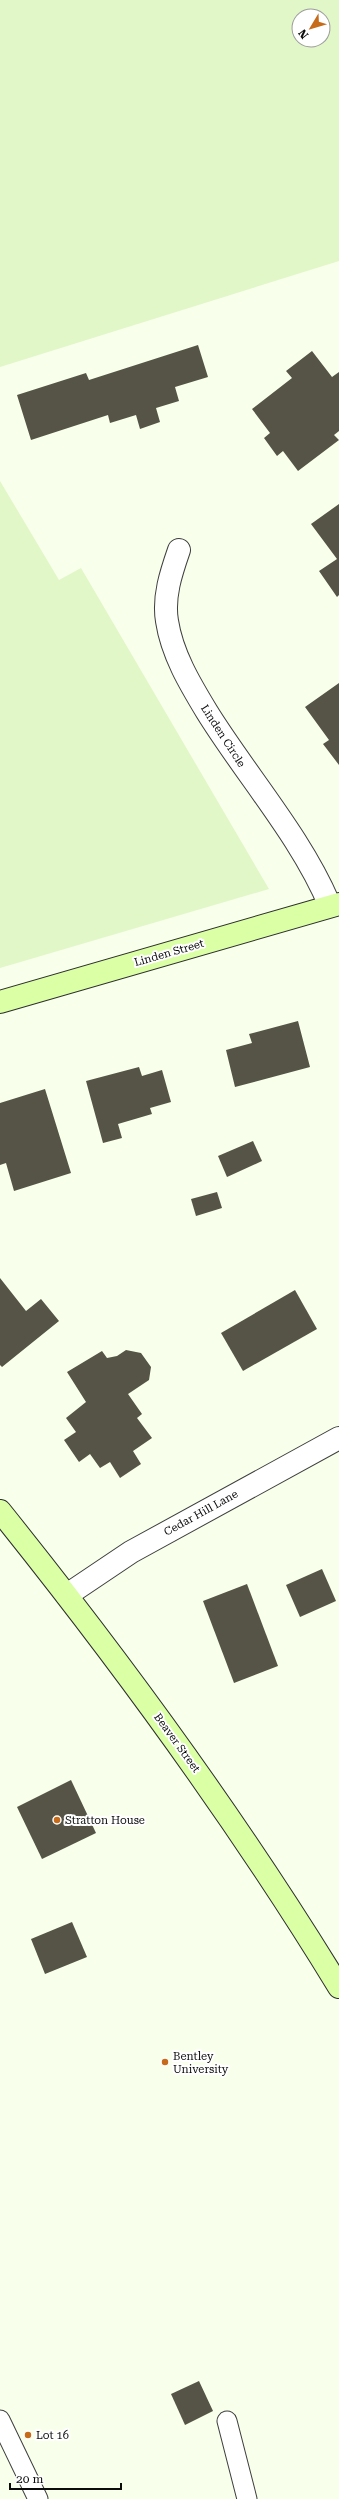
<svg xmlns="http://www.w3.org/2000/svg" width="339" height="2499" font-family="'Roboto Serif',serif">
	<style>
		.farmland { fill: #e2f7c8; fill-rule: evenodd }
		.building { fill: #555447 }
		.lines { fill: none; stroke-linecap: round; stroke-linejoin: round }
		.lane-casing { stroke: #3e3e3e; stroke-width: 21 }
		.street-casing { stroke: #3e3e3e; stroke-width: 24 }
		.secondary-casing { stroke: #2d2d2d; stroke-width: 24 }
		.lane { stroke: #fff; stroke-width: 19 }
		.street { stroke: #fff; stroke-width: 22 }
		.secondary { stroke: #daffa5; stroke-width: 22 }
		.poi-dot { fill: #c66b19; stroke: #fff; stroke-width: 1.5 }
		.labels { text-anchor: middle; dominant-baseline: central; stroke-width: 4; stroke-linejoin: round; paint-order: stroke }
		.street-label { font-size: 11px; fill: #0b0b0b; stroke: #fff }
		.poi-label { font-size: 11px; fill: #0b0b0b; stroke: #fff; text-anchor: start }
	</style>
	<rect width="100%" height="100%" fill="#f8ffea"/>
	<!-- farmland -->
	<g class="farmland">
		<path d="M0,0H339V261L0,367ZM299,16H323V40H299Z"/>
		<polygon points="0,481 59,580 81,568 269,889 0,968"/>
	</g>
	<!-- building -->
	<g class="building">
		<polygon points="198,345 208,377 175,387 179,401 156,408 160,422 140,429 136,415 110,423 108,415 31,440 17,395 86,373 89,380"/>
		<polygon points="312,351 332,377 339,372 339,431 334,435 339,440 298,471 283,451 277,456 264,438 270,433 252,409 292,378 286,371"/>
		<polygon points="339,504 339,595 337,597 319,571 337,559 311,524"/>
		<polygon points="339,683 339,765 323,744 329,740 305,707"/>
		<polygon points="298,1021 310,1067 235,1087 226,1050 252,1043 249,1034"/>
		<polygon points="139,1067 142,1076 162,1070 171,1102 150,1108 152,1114 118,1124 122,1138 103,1143 86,1081"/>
		<polygon points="45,1089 71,1173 14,1191 6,1163 0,1165 0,1103"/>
		<polygon points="253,1141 262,1161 227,1177 218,1156"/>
		<polygon points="217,1192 222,1208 196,1216 191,1199"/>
		<polygon points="0,1278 26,1311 41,1299 59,1321 2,1367 0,1365"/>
		<polygon points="295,1290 317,1329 243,1371 221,1333"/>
		<polygon points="126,1350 141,1353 151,1367 149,1380 128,1394 142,1414 137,1418 152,1438 133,1451 141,1464 120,1478 110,1462 100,1468 90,1454 79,1462 64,1440 76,1432 66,1418 86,1402 67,1372 102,1351 107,1358 117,1356"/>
		<polygon points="322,1569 336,1601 300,1617 286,1585"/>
		<polygon points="247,1584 278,1666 234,1683 203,1601"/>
		<polygon points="71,1780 96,1833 42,1859 17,1807"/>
		<polygon points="72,1922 87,1957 45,1974 31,1939"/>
		<polygon points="199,2381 213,2411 185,2425 171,2394"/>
	</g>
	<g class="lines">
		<!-- lane casing -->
		<g class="lane-casing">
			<g id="lane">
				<polyline points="0,2420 38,2499"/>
				<polyline points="227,2421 247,2499"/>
			</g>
		</g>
		<!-- street casing -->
		<g class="street-casing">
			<g id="street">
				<path d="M179,550C171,573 163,597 167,621C172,654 190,684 207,712C246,775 302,838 330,906"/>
				<polyline points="67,1595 131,1552 339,1438"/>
			</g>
		</g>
		<!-- secondary casing -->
		<g class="secondary-casing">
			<g id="secondary">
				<polyline points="0,1002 339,904"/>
				<path d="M0,1511C122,1663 237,1820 339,1987"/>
			</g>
		</g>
		<!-- lane -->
		<use href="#lane" class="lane"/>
		<!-- street -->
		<use href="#street" class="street"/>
		<!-- secondary -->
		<use href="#secondary" class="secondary"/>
	</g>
	<!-- markers -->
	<g class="poi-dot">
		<circle cx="57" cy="1820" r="4"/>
		<circle cx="165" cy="2062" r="4"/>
		<circle cx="28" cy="2435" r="4"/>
	</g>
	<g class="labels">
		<!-- street labels -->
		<g class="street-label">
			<text transform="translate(223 736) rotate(57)">Linden Circle</text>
			<text transform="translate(169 953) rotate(-16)">Linden Street</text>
			<text transform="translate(201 1513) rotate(-29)">Cedar Hill Lane</text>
			<text transform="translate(177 1743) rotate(54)">Beaver Street</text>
		</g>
		<!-- poi labels -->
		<g class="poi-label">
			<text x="65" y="1820">Stratton House</text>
			<text x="173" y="2056">Bentley<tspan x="173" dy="13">University</tspan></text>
			<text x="36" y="2435">Lot 16</text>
		</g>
	</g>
	<!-- north arrow -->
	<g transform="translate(311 28) rotate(232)"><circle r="19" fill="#ffffff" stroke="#9d9d9d"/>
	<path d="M0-3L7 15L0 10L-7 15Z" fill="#c66b19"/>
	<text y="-6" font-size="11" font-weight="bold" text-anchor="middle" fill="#0b0b0b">N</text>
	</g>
	<!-- scale -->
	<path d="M10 2483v6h111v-6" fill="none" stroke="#0b0b0b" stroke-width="2"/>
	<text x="16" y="2483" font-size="12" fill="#0b0b0b" stroke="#ffffff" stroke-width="3" paint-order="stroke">20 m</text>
</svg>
